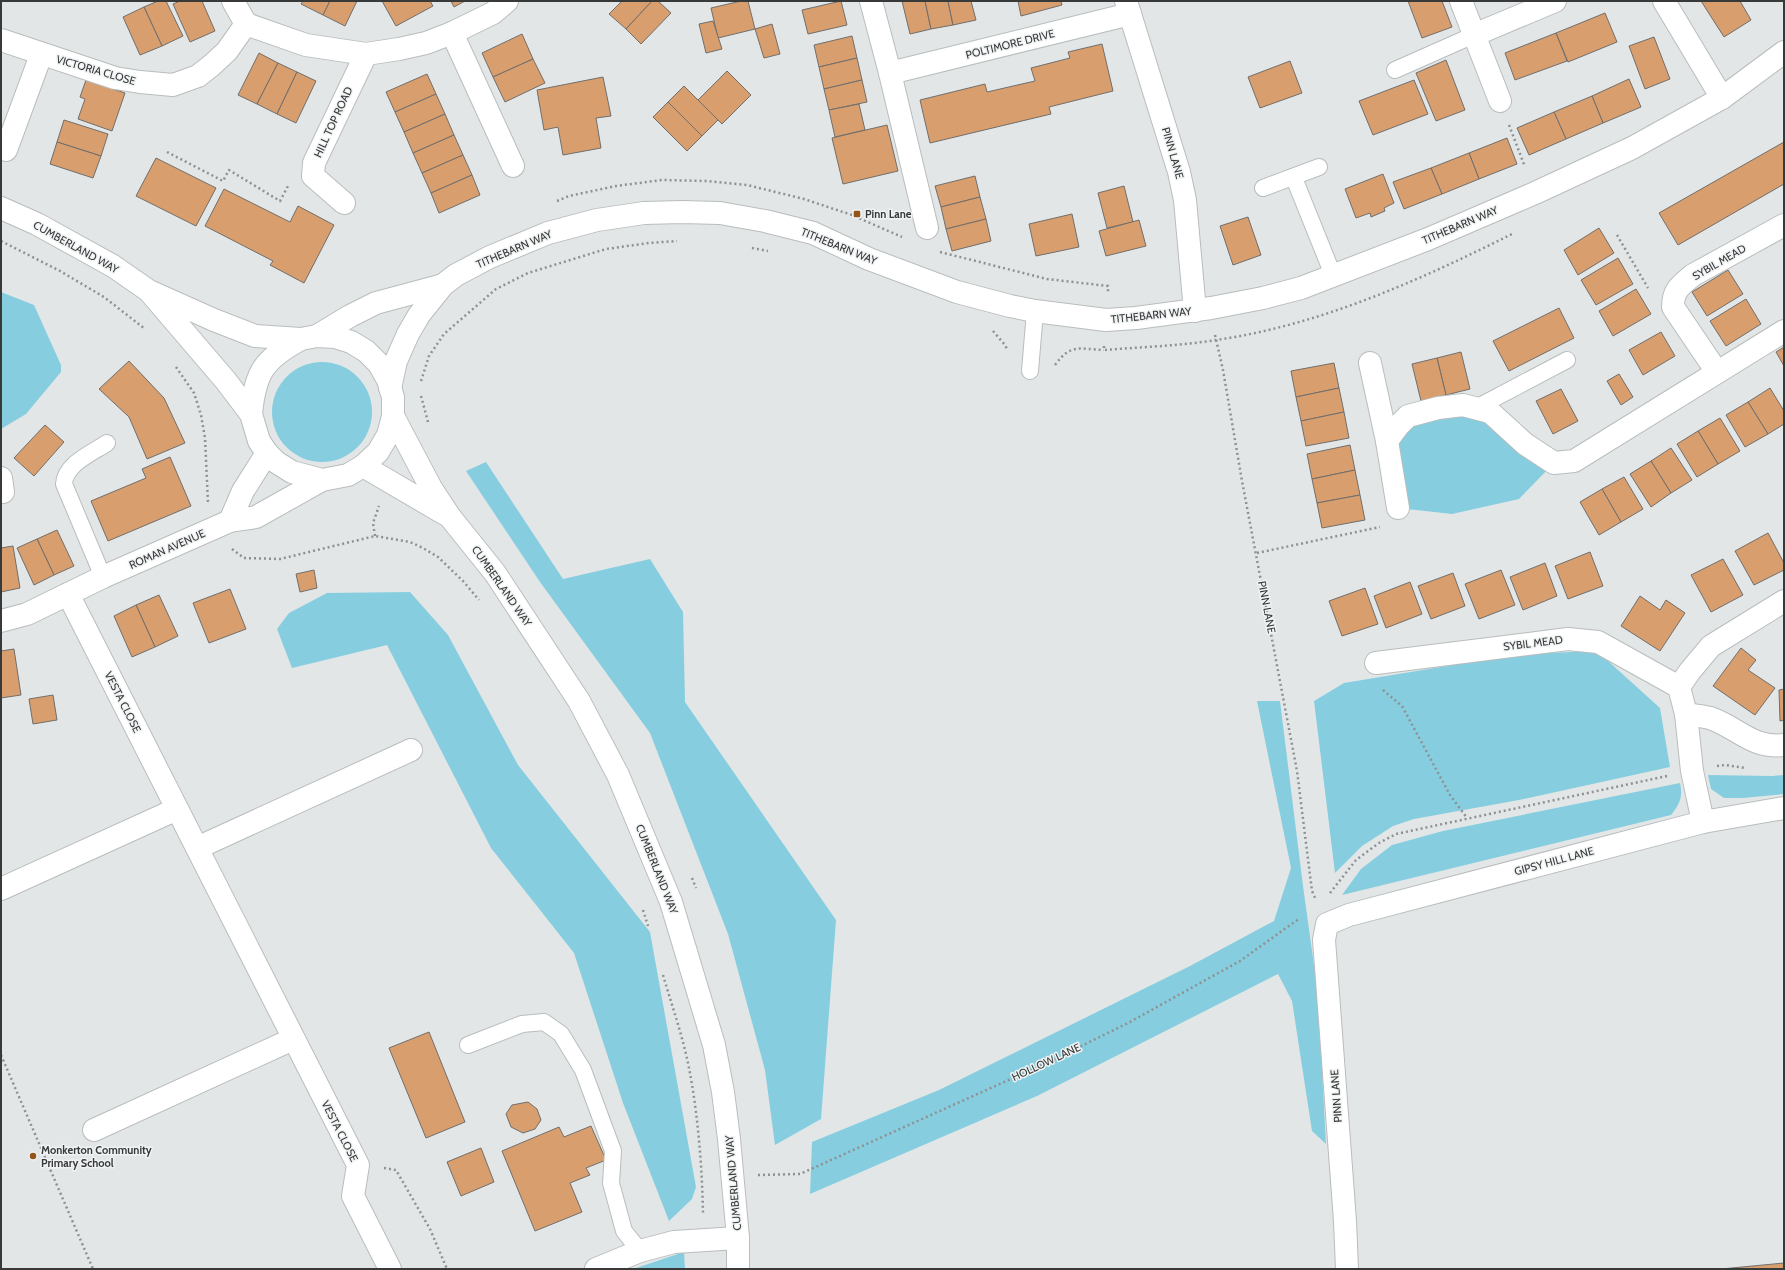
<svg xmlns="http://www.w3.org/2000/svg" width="1785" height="1270" font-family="Cabin,sans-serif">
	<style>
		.green { fill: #86cedf }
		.building { fill: #d89e6d; stroke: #716e6c }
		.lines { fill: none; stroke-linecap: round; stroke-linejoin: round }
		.service-casing { stroke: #b9bdbd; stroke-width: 18 }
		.minor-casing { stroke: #b9bdbd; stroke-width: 24 }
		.tertiary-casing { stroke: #b9bdbd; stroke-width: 24 }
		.secondary-casing { stroke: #b9bdbd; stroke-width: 24 }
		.path { stroke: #8e9191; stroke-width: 2.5; stroke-dasharray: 2 3; stroke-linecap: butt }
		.service { stroke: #fff; stroke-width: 16 }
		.minor { stroke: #fff; stroke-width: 22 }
		.tertiary { stroke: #fff; stroke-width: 22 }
		.secondary { stroke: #fff; stroke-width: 22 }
		.poi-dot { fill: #935618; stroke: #f0f3f4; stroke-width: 1.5 }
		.labels { text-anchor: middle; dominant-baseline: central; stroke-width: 3; stroke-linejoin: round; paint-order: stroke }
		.street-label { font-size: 11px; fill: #383939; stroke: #f0f3f4 }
		.poi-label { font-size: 11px; font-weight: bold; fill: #383939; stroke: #f0f3f4; text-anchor: start }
	</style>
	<rect width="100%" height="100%" fill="#e2e6e7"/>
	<!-- green -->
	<g class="green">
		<polygon points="1,292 34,305 61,365 61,372 26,414 1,429"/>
		<circle cx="322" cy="412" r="50"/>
		<polygon points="1463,405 1554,463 1519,499 1452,514 1398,508 1398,426"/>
		<polygon points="486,462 563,579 650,559 683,612 685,702 836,920 821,1119 775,1145 765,1070 728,934 650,733 540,582 466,471"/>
		<polygon points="410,592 448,635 518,765 650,932 696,1187 692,1199 669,1221 623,1103 574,953 491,848 387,645 292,668 277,629 289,613 327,593"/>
		<polygon points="1597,651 1660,708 1670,767 1519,800 1414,819 1393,826 1362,846 1335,873 1314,701 1344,683 1471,662 1548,653"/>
		<polygon points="1257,701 1280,701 1303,886 1318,994 1326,1144 1312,1131 1292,1001 1278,974 1037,1096 810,1194 812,1142 939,1090 1190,966 1274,921 1291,868"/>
		<polygon points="1708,775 1773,776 1784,775 1784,794 1743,798 1724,798 1711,789"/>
		<path d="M1680,783C1683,797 1680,804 1671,815L1342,895L1361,869L1392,845L1443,831Z"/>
		<polygon points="684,1252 685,1269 633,1269"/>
	</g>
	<!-- building -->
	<g class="building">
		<polygon points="158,1 166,1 183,36 162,46 144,7"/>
		<polygon points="180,1 202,1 215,31 190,42 173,4"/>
		<polygon points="303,1 330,1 323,15 301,4"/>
		<polygon points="330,1 357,1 345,26 323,15"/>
		<polygon points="382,1 430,1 433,6 396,26"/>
		<polygon points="451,1 465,1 454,7"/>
		<polygon points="622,1 652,1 626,29 609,14"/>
		<polygon points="652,1 658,1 671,13 641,44 626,29"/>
		<polygon points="741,1 748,1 755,29 718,38 711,8"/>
		<polygon points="841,1 847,25 808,34 802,10"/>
		<polygon points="902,1 925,1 931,29 910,34"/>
		<polygon points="925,1 948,1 953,25 931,29"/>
		<polygon points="948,1 971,1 976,20 953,25"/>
		<polygon points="1018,1 1061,1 1062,5 1021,16"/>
		<polygon points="1408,1 1442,1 1452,27 1422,38"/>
		<polygon points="1701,1 1740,1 1751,20 1724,37"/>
		<polygon points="144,7 162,46 140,55 123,17"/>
		<polygon points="1605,13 1617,42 1568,62 1556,33"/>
		<polygon points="713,21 722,49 706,53 699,24"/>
		<polygon points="772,24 780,54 764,58 755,29"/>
		<polygon points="1556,33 1567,61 1515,80 1505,53"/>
		<polygon points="522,34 533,59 493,77 482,53"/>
		<polygon points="852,36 857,58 819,67 814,45"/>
		<polygon points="1654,37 1670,79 1645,89 1629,46"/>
		<polygon points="1102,44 1113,91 1049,107 1051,114 930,143 920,100 985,84 987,92 1035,81 1031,68 1070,58 1068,52"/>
		<polygon points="259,53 278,63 257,104 238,95"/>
		<polygon points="857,58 862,80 824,89 819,67"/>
		<polygon points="533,59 545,83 505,102 493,77"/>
		<polygon points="1446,60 1465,110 1436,121 1416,73"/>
		<polygon points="1290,61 1302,93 1260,108 1248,77"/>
		<polygon points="278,63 297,72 277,114 257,104"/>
		<polygon points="727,71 751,95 722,124 698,100"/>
		<polygon points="297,72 316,81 296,123 277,114"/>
		<polygon points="427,74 436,94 395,112 386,92"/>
		<polygon points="603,77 611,116 596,118 601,148 563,155 558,127 544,130 537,90"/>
		<polygon points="1629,79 1641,107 1603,123 1592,96"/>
		<polygon points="86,80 125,93 112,131 78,119 85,99 80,97"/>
		<polygon points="862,80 867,102 829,110 824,89"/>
		<polygon points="1414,80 1428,114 1373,135 1359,101"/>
		<polygon points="684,86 718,120 702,136 668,102"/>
		<polygon points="436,94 445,114 404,132 395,112"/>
		<polygon points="1592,96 1603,123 1566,139 1554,112"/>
		<polygon points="668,102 702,136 687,151 653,117"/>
		<polygon points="859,104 865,130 835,137 829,110"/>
		<polygon points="1554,112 1566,139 1529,155 1517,128"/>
		<polygon points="445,114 454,135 413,153 404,132"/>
		<polygon points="64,120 108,134 101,156 57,142"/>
		<polygon points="887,125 898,171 843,184 832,138"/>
		<polygon points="454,135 463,155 422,173 413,153"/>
		<polygon points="1507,138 1517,164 1479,179 1469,153"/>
		<polygon points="57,142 101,156 93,178 50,164"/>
		<polygon points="1784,142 1784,184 1678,245 1659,213"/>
		<polygon points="1469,153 1479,179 1442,194 1431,168"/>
		<polygon points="463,155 472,175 431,193 422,173"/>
		<polygon points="156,158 216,188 196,226 136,196"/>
		<polygon points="1431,168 1442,194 1404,209 1393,182"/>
		<polygon points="1383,174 1394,203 1384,208 1385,211 1371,217 1370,213 1356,218 1345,189"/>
		<polygon points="472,175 480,195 439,213 431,193"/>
		<polygon points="975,176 980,197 941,207 935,186"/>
		<polygon points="1124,186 1133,222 1107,228 1098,193"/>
		<polygon points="224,189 290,222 298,206 334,225 304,283 270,265 273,261 205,226"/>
		<polygon points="980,197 986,219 946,229 941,207"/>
		<polygon points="1072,214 1079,247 1036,256 1029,224"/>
		<polygon points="1248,217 1261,255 1233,265 1220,226"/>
		<polygon points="986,219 991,241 952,251 946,229"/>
		<polygon points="1139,220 1146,246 1106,256 1099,231"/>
		<polygon points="1599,228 1614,253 1578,275 1564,250"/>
		<polygon points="1618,258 1633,284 1596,305 1581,280"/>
		<polygon points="1728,270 1743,294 1707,316 1692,292"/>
		<polygon points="1636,289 1651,314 1613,336 1599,311"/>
		<polygon points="1746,299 1761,324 1726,346 1710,321"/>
		<polygon points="1559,308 1574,338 1509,371 1493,341"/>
		<polygon points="1661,332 1675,356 1643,375 1629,350"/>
		<polygon points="1784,347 1784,366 1776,352"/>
		<polygon points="1461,352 1470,389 1446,395 1437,358"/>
		<polygon points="1437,358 1446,395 1421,401 1412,364"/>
		<polygon points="129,361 164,398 185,443 147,459 129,417 99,389"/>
		<polygon points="1334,363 1339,388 1296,397 1291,371"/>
		<polygon points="1619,374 1633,397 1621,405 1607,381"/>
		<polygon points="1339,388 1344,412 1301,421 1296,397"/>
		<polygon points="1770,388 1784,411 1784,424 1768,434 1748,402"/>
		<polygon points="1561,389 1578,421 1553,434 1536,401"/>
		<polygon points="1748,402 1768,434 1745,447 1726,415"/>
		<polygon points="1344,412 1349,438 1306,446 1301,421"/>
		<polygon points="1720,418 1740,451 1718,464 1698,431"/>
		<polygon points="45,425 64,442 34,476 14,458"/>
		<polygon points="1698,431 1718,464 1697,477 1677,444"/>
		<polygon points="1350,445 1355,470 1312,479 1307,454"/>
		<polygon points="1671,448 1692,480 1671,493 1651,461"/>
		<polygon points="170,457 191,506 108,541 91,501 146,478 142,469"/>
		<polygon points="1651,461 1671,493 1651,507 1630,474"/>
		<polygon points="1355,470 1360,495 1317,503 1312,479"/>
		<polygon points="1624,477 1643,509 1621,522 1602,489"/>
		<polygon points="1602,489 1621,522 1599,535 1580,502"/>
		<polygon points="1360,495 1365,520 1322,528 1317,503"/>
		<polygon points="57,530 74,566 54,575 37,539"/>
		<polygon points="1768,533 1784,563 1784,570 1754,585 1735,551"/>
		<polygon points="37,539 54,575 34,585 17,548"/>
		<polygon points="13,546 20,588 1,592 1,548"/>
		<polygon points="1590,552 1603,586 1568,599 1555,566"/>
		<polygon points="1723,559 1743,595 1711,612 1691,575"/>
		<polygon points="1545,563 1557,596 1523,610 1510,577"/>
		<polygon points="314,570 317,588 300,592 296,574"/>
		<polygon points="1501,570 1515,605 1479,619 1465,584"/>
		<polygon points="1453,573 1465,606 1431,619 1418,586"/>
		<polygon points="1410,582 1422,614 1386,628 1374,596"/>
		<polygon points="1365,588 1378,624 1342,636 1329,601"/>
		<polygon points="230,589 246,629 209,643 193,603"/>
		<polygon points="159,595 178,636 155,647 136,605"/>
		<polygon points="1640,596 1660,610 1666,600 1685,613 1660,651 1621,626"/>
		<polygon points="136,605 155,647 132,657 114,616"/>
		<polygon points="1741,648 1756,660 1748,670 1775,688 1755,715 1713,686"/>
		<polygon points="14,649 21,695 1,698 1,651"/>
		<polygon points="1784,689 1784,720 1780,721 1779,690"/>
		<polygon points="53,695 57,720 33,724 29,699"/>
		<polygon points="429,1032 465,1122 426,1138 389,1048"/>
		<polygon points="528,1102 537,1109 541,1120 535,1129 523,1133 511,1127 506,1114 512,1105"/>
		<polygon points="591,1126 606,1160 586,1168 590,1175 570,1183 582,1212 535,1231 502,1151 559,1127 564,1137"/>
		<polygon points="481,1148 494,1182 461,1196 447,1162"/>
		<polygon points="1784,1263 1784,1269 1721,1269"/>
	</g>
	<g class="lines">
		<!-- service casing -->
		<g class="service-casing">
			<g id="service">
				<polyline points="1395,70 1474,35"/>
				<polyline points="1294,178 1333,275"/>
				<polyline points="1263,188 1319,167"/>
				<polyline points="1030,371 1035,311"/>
				<polyline points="1476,408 1567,360"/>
				<path d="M103,577L64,484C65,464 92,453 107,443"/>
				<polyline points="468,1045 522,1024 544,1022 561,1034 583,1070 613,1151 611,1183 624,1231 640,1251"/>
			</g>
		</g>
		<!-- minor casing -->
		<g class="minor-casing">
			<g id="minor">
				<polyline points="233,1 246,24 306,45 366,54 399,49 426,43 452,33 493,13 507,1"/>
				<polyline points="871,1 890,73 1130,14"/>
				<polyline points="1461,1 1500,101"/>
				<polyline points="1664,1 1722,98"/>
				<polyline points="452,33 513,166"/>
				<polyline points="1474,35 1555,1"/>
				<polyline points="1,40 115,78 140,82 173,85 198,76 212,65 227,51 246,24"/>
				<polyline points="890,73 927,228"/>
				<polyline points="6,150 41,55"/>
				<polyline points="344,203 313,176 314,163 366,54"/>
				<polyline points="317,336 350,316 376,303 443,285"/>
				<polyline points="1370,363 1387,441"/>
				<path d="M1717,372L1673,307C1673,290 1680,286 1693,275L1784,225"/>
				<polyline points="390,388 396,361 408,334 419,315 443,285 456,275 490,257 548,233 597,220 644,213 682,212 720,213 765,221 813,233 869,259 957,292 1010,306 1035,311 1106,320 1136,318 1211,308 1263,298 1301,288 1428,239 1535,193 1632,148 1722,98 1784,52"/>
				<polyline points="1,478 3,492"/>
				<polyline points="1398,508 1387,441 1398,426 1408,416 1438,408 1463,405 1490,412 1525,444 1554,463 1574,461 1784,331"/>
				<polyline points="230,521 243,491 267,453"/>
				<polyline points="68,594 358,1165 353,1196 390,1269"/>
				<polyline points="1,621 27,614 103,577 230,521 256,517 322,480"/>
				<polyline points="1376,663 1568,639 1598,642 1679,687 1686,714 1692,771 1703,822"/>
				<polyline points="1679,687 1690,671 1711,646 1784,601"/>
				<path d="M1686,714C1693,715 1702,716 1710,718C1737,727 1752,749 1784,745"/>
				<polyline points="197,848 411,750"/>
				<polyline points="1,889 177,809"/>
				<polyline points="94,1130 293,1039"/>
				<polyline points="596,1269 640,1251 674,1242 738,1238"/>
				<polyline points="1347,1269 1345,1221 1324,940 1327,924 1349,915 1703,822 1784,808"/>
			</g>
		</g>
		<!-- tertiary casing -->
		<g class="tertiary-casing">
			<polyline id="tertiary" points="1126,1 1179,172 1185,200 1195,311"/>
		</g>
		<!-- secondary casing -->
		<g class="secondary-casing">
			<g id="secondary">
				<polyline points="1,208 37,224 113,266 149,291 214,320 255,336 301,339 317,336 335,337 351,342 366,351 379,364 388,380 393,397 393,416 388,435 378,452 363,466 348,475 322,480 292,472 276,462 267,453 259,441 251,414 226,381 149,291"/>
				<path d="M251,414C255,372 264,359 301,339"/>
				<polyline points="393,416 431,488 450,517 495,573 579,701 618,775 671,902 714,1045 723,1092 729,1139 738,1238 738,1269"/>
				<polyline points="363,466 445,514"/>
			</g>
		</g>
		<!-- path -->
		<g class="path">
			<polyline points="1509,125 1525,167"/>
			<polyline points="167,152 223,181 229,170 280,201 288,186"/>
			<polyline points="557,201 569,196 616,186 662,180 707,181 747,185 804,199 852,215 902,237"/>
			<polyline points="1617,235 1648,288"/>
			<polyline points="1,241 60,271 104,297 145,329"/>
			<polyline points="752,248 768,251"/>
			<polyline points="940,252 1047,279 1108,286 1108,293"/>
			<polyline points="993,331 1005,345 1007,349"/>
			<polyline points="1215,335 1223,370 1242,481 1297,771 1312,891 1316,900"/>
			<path d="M1104,346V350C1141,347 1179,346 1216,340C1321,325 1420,280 1514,233"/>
			<path d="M1055,365C1071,343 1079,349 1104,350"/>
			<polyline points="176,367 194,393 201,415 205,438 208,503"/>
			<polyline points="421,381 429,356 444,334 496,289 528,273 606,249 649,243 677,241"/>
			<polyline points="421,396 428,422"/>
			<polyline points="375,536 373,523 379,506"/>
			<polyline points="232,549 244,558 280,559 375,536 410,542 423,548 438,557 463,581 479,600"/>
			<polyline points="1257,553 1380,527"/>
			<polyline points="1383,690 1402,706 1450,795 1467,818"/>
			<polyline points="1717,766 1725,765 1746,768"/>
			<polyline points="692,878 696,888"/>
			<polyline points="1330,893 1356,860 1379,843 1396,834 1667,776"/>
			<polyline points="643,910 648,926"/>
			<path d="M663,975C672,1006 683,1037 689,1068C698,1114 702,1166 703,1213"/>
			<polyline points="1,1055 93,1269"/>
			<polyline points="384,1168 396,1170 430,1229 447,1269"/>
			<polyline points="758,1175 800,1174 1053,1060 1128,1023 1240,961 1300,918"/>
		</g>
		<!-- service -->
		<use href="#service" class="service"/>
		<!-- minor -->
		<use href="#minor" class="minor"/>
		<!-- tertiary -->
		<use href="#tertiary" class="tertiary"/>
		<!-- secondary -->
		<use href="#secondary" class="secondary"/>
	</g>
	<!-- markers -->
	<g class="poi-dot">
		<rect x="853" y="210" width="8" height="8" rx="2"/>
		<circle cx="33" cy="1156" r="4"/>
	</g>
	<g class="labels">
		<!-- street labels -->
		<g class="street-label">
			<text transform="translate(1010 44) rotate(-14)">POLTIMORE DRIVE</text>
			<text transform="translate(96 70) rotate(16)">VICTORIA CLOSE</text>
			<text transform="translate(333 122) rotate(-65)">HILL TOP ROAD</text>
			<text transform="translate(1173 153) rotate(74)">PINN LANE</text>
			<text transform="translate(1460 225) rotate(-23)">TITHEBARN WAY</text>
			<text transform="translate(839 246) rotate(22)">TITHEBARN WAY</text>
			<text transform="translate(76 247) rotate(29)">CUMBERLAND WAY</text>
			<text transform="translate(514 249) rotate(-23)">TITHEBARN WAY</text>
			<text transform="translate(1719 262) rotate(-30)">SYBIL MEAD</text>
			<text transform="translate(1151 315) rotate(-6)">TITHEBARN WAY</text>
			<text transform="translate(167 549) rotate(-24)">ROMAN AVENUE</text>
			<text transform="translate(502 586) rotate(55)">CUMBERLAND WAY</text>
			<text transform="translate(1267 607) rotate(79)">PINN LANE</text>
			<text transform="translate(1533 643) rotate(-7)">SYBIL MEAD</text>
			<text transform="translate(123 702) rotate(63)">VESTA CLOSE</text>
			<text transform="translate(1554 861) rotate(-15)">GIPSY HILL LANE</text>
			<text transform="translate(657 869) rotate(68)">CUMBERLAND WAY</text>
			<text transform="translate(1046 1062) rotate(-25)">HOLLOW LANE</text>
			<text transform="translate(1336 1096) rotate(-94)">PINN LANE</text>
			<text transform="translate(340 1131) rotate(63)">VESTA CLOSE</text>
			<text transform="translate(733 1183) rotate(-95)">CUMBERLAND WAY</text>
		</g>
		<!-- poi labels -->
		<g class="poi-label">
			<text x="865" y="214">Pinn Lane</text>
			<text x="41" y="1150">Monkerton Community<tspan x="41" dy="13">Primary School</tspan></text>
		</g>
	</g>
	<!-- border -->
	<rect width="1785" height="1270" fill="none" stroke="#383939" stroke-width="4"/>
</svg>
